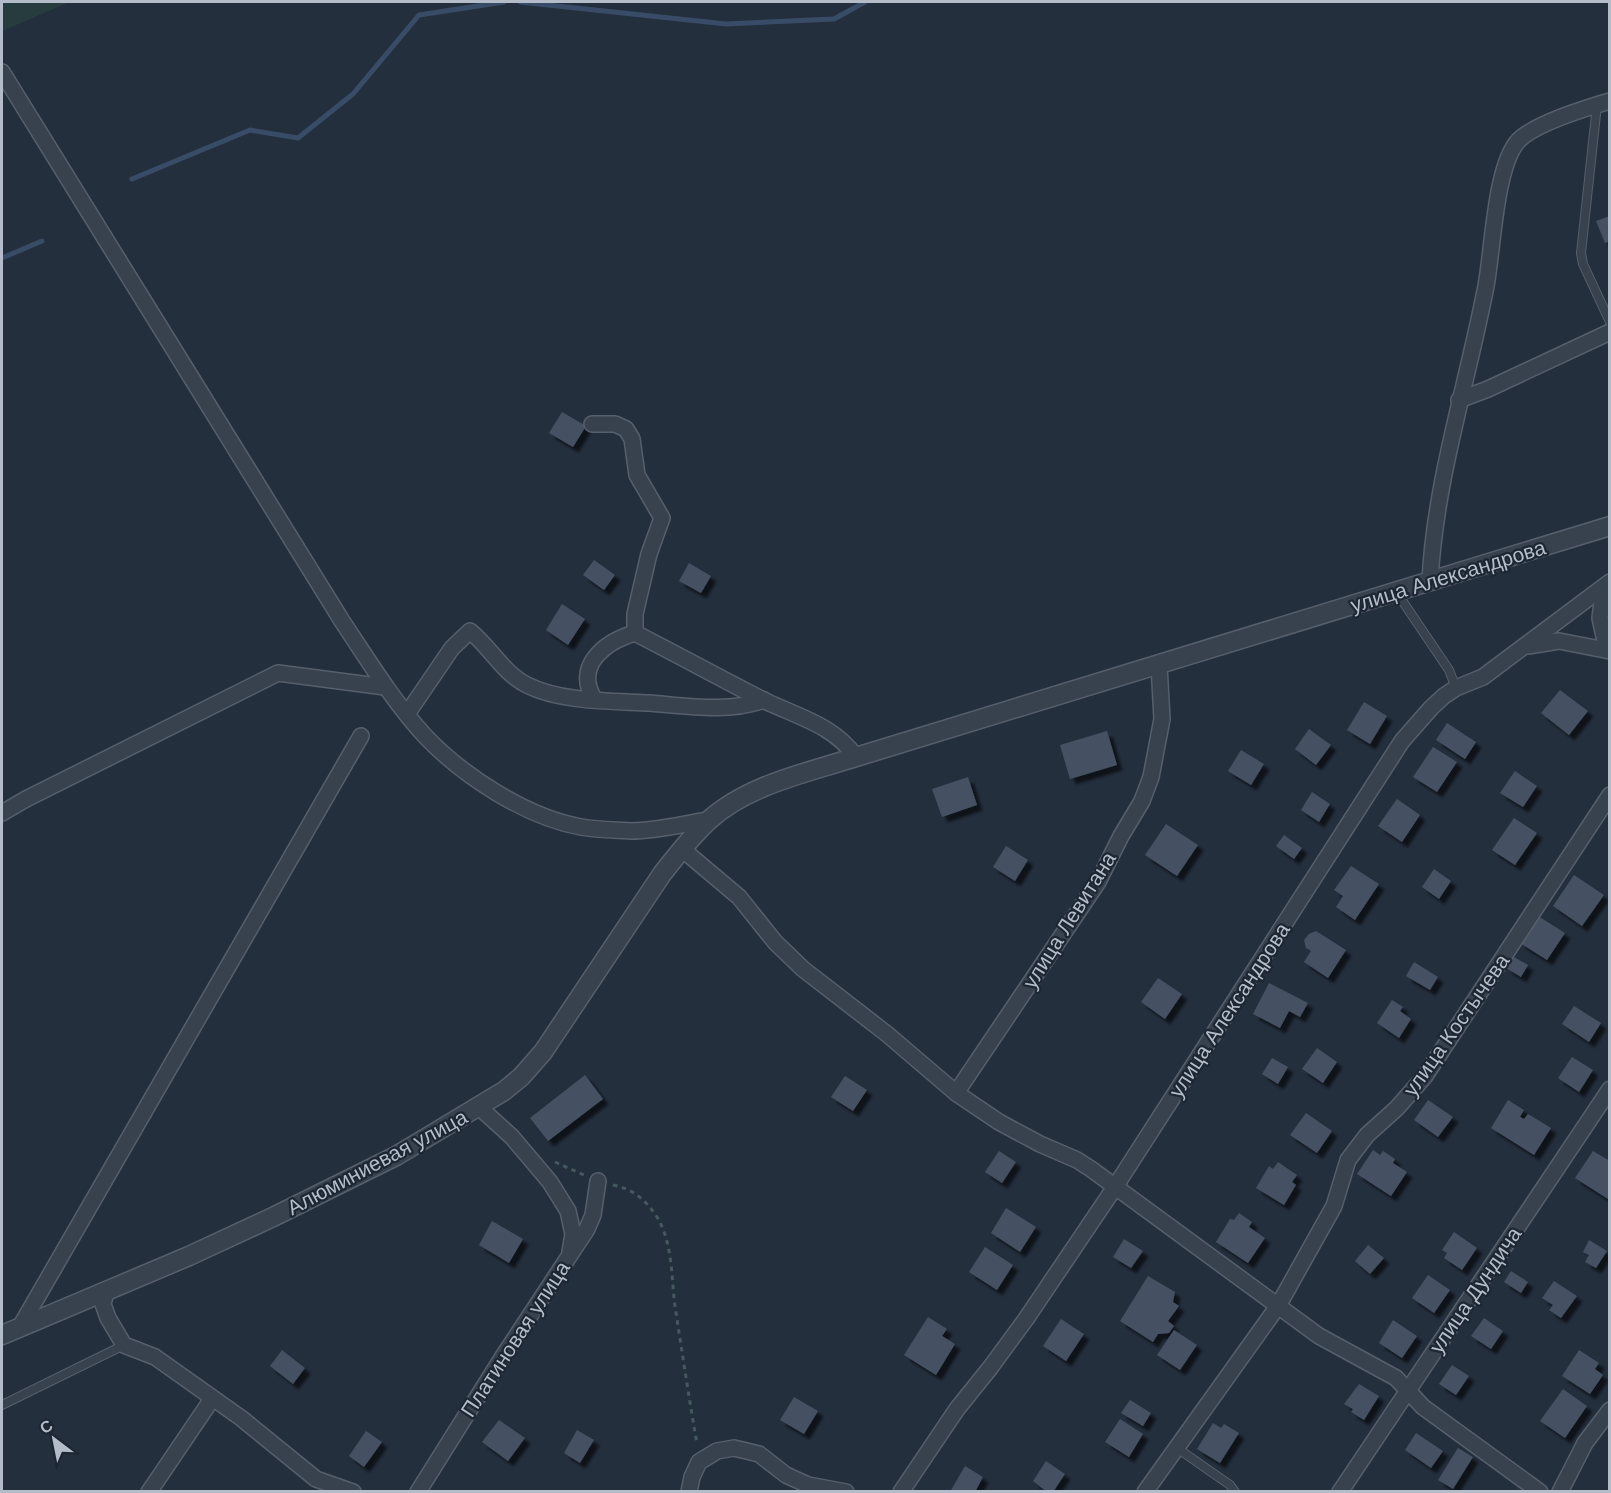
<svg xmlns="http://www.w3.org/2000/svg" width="1611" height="1493" font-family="Helvetica,sans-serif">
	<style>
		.green { fill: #263c3f }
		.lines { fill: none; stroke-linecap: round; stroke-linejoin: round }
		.stream { stroke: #394c67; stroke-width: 5 }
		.building { fill: #455162; filter: url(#shadow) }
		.service-casing { stroke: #565f6c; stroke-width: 10 }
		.minor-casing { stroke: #565f6c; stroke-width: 18 }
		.tertiary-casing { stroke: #565f6c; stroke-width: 21 }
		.path { stroke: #44595c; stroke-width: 3; stroke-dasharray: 4.5 4.5; stroke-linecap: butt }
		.service { stroke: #38414e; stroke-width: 8 }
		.minor { stroke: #38414e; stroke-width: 15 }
		.tertiary { stroke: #38414e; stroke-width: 18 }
		.labels { text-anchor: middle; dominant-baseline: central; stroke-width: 4.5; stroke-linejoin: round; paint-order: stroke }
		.street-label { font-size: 21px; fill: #b4bcc9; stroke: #1d2633 }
	</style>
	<defs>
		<filter id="shadow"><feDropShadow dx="5.5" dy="5.5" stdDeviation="1.5" flood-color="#0009"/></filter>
	</defs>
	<rect width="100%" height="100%" fill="#242f3e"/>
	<!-- green -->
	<polygon class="green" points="2,2 70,2 2,31"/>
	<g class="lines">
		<!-- stream -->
		<g class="stream">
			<polyline points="520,2 726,24 834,19 865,2"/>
			<polyline points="132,179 250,130 298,138 353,94 419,15 504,2"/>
			<polyline points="2,258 42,241"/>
		</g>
	</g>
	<!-- building -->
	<g class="building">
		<polygon points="1610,216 1610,241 1605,243 1596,221"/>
		<polygon points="562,412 586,426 573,447 549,433"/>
		<polygon points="594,560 615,575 604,590 583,575"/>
		<polygon points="689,563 711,576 701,593 679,581"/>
		<polygon points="562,604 585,619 568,645 546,630"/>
		<polygon points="1560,690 1588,711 1569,735 1541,713"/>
		<polygon points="1364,702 1387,716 1370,744 1347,730"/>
		<polygon points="1447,723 1476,742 1465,759 1436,740"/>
		<polygon points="1309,729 1331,745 1316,765 1295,749"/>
		<polygon points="1107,731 1117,765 1070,779 1060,745"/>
		<polygon points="1433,747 1457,762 1437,792 1413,777"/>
		<polygon points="1241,750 1264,764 1251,785 1228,771"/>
		<polygon points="1515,771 1537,786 1523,807 1500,793"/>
		<polygon points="968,777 977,805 942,817 932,789"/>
		<polygon points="1312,792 1330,804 1319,822 1301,810"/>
		<polygon points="1397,799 1420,815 1402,842 1378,826"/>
		<polygon points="1514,818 1537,833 1515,865 1492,850"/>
		<polygon points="1166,824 1198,845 1177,876 1145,855"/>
		<polygon points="1284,835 1302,848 1294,859 1276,846"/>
		<polygon points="1006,846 1028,860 1015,881 993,867"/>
		<polygon points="1351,866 1379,884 1355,920 1336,907 1343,896 1334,890"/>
		<polygon points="1434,869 1451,881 1439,899 1422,887"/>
		<polygon points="1574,875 1604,895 1582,926 1553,906"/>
		<polygon points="1538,916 1565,933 1547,960 1520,943"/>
		<polygon points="1316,931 1346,950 1328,978 1304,962 1311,951 1306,948 1304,940 1309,934"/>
		<polygon points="1512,956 1528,965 1521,977 1506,968"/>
		<polygon points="1414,962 1438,977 1430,990 1406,976"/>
		<polygon points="1158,978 1182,994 1165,1019 1141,1002"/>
		<polygon points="1269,983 1308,1003 1300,1017 1289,1011 1280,1028 1253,1014"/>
		<polygon points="1392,1000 1403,1007 1400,1011 1411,1019 1399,1038 1377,1023"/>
		<polygon points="1574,1006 1601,1023 1589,1042 1562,1024"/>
		<polygon points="1317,1048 1337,1062 1323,1083 1302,1069"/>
		<polygon points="1572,1057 1593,1070 1579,1092 1558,1078"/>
		<polygon points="1272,1058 1288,1067 1278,1084 1262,1074"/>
		<polygon points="585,1075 603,1099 548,1141 530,1118"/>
		<polygon points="845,1076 867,1090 853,1111 831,1097"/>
		<polygon points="1428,1100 1453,1117 1438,1137 1414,1120"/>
		<polygon points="1508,1100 1524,1110 1520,1117 1524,1119 1528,1114 1551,1128 1534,1155 1491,1128"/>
		<polygon points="1306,1113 1332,1131 1317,1153 1290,1135"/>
		<polygon points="1373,1150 1380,1155 1383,1151 1395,1159 1393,1163 1407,1172 1391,1196 1357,1174"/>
		<polygon points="999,1151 1016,1162 1002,1183 985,1172"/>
		<polygon points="1593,1151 1610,1161 1610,1196 1608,1199 1575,1178"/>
		<polygon points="1278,1162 1297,1175 1292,1182 1296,1185 1284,1205 1256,1188 1269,1166 1273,1169"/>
		<polygon points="1006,1208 1036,1227 1020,1252 991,1233"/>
		<polygon points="1239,1213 1252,1222 1249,1227 1265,1238 1248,1263 1216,1242 1230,1219 1234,1220"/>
		<polygon points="492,1221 523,1239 509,1263 479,1245"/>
		<polygon points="1454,1232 1477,1248 1462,1270 1444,1258 1447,1253 1442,1250"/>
		<polygon points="1124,1239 1143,1251 1131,1268 1113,1257"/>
		<polygon points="1589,1240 1607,1251 1596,1268 1585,1262 1589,1255 1583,1252"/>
		<polygon points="1368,1245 1384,1258 1370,1274 1355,1261"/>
		<polygon points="985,1247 1013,1265 997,1290 969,1272"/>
		<polygon points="1511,1271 1528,1282 1521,1293 1504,1282"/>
		<polygon points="1428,1275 1450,1290 1434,1313 1412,1298"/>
		<polygon points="1148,1276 1175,1292 1173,1302 1179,1306 1168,1321 1174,1326 1169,1333 1158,1334 1153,1342 1120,1321"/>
		<polygon points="1554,1281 1577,1296 1561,1318 1549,1310 1553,1305 1542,1298"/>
		<polygon points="928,1317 947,1329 942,1336 955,1344 936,1375 904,1355"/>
		<polygon points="1484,1318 1503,1331 1491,1349 1471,1336"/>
		<polygon points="1061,1319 1084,1334 1066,1361 1043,1346"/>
		<polygon points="1393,1320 1417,1336 1402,1358 1379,1343"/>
		<polygon points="1174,1330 1197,1345 1180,1370 1157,1355"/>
		<polygon points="282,1350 305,1368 293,1384 270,1366"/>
		<polygon points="1579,1350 1599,1363 1595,1369 1603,1375 1590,1394 1562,1376"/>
		<polygon points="1452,1365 1469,1376 1456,1395 1439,1384"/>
		<polygon points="1359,1384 1379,1396 1364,1420 1351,1412 1353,1409 1344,1404"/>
		<polygon points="1563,1389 1587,1406 1565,1438 1540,1421"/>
		<polygon points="794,1397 818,1411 804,1434 780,1420"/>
		<polygon points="1130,1400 1151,1413 1143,1426 1121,1413"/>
		<polygon points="1120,1419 1143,1434 1129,1457 1105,1442"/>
		<polygon points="499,1420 525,1438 508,1461 482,1442"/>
		<polygon points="1213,1423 1221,1428 1224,1424 1239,1433 1220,1463 1197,1449"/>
		<polygon points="577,1430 594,1440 580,1463 564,1453"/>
		<polygon points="366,1431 382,1442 364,1467 349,1456"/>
		<polygon points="1416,1433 1443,1451 1431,1468 1405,1450"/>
		<polygon points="1458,1448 1473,1457 1453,1489 1438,1480"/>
		<polygon points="1046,1461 1065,1474 1053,1492 1047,1492 1033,1481"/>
		<polygon points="965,1466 983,1477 975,1492 950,1492"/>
	</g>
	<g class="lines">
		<!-- service casing -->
		<g class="service-casing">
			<g id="service">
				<polyline points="1597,105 1581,253 1583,264 1610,322"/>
				<polyline points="1397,593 1449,670 1456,688"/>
				<polyline points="2,1405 124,1345"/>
				<polyline points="1177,1448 1230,1485 1235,1492"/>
			</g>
		</g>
		<!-- minor casing -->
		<g class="minor-casing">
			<g id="minor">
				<path d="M2,72L342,621C368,660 393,701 425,736C463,776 526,817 581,827C597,830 615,830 631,831C656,831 683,824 708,820"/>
				<polyline points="1459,400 1488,389 1610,332"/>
				<polyline points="592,424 615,424 626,429 632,439 637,475 662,518 649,554 635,614 635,633"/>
				<path d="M1430,581C1435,481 1467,385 1486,286C1493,249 1495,167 1518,141C1534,124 1586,108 1610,101"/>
				<polyline points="1604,587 1600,618 1607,650"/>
				<polyline points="1528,646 1559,641 1610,651"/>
				<path d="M595,700C573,667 604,642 635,633C678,655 720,678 763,700C796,716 834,725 856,757"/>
				<path d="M407,714L452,648L470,631C490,647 503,673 527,685C560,702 612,701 649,703C687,706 728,713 764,700"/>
				<polyline points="2,813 26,799 278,673 385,687"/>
				<polyline points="682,849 739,897 775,942 803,969 887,1034 956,1093 999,1122 1040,1144 1077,1160 1091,1169 1319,1336 1396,1378 1423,1407 1540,1492"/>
				<polyline points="956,1093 1098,882 1121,836 1142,801 1151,777 1162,719 1159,665"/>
				<polyline points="479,1107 512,1137 550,1182 568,1211 573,1234 570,1252"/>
				<polyline points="106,1292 103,1304 108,1318 124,1345 155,1357 241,1418 316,1479 353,1492"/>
				<polyline points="20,1327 361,736"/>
				<polyline points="149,1492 212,1399"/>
				<polyline points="418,1492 502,1358 587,1229 593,1215 598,1181"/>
				<polyline points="689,1492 692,1477 699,1462 717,1451 734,1448 759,1454 786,1475 808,1485 846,1492"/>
				<polyline points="901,1492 957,1409 990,1368 1026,1319 1115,1187 1402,741 1431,708 1444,696 1456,688 1483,677 1610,582"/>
				<polyline points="1145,1492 1278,1306 1334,1206 1348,1160 1367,1135 1397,1108 1425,1076 1610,795"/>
				<polyline points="1340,1492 1610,1089"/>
				<polyline points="1560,1492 1585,1443 1610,1410"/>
			</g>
		</g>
		<!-- tertiary casing -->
		<g class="tertiary-casing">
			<path id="tertiary" d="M2,1335L189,1256L273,1217L396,1156L504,1091L521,1077L543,1052L662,874C676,856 691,837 708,821C747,785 806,773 856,757L1610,526"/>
		</g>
		<!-- path -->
		<g class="path">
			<polyline points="555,1162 584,1175"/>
			<path d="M613,1185C633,1189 646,1200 657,1217C673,1243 671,1277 675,1306C682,1352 689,1398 697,1444"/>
		</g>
		<!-- service -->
		<use href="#service" class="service"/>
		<!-- minor -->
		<use href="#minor" class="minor"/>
		<!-- tertiary -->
		<use href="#tertiary" class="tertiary"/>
	</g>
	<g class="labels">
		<!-- street labels -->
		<g class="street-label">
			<text transform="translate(1448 576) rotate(-17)">улица Александрова</text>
			<text transform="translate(1069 920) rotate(-58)">улица Левитана</text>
			<text transform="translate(1229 1010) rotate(-57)">улица Александрова</text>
			<text transform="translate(1456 1025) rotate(-55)">улица Костычева</text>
			<text transform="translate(377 1162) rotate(-28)">Алюминиевая улица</text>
			<text transform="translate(1475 1290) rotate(-56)">улица Дундича</text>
			<text transform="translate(515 1339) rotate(-57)">Платиновая улица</text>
		</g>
	</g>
	<!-- border -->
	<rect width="1611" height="1493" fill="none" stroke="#b4bcc9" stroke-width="6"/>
	<!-- north arrow -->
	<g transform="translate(54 1439) rotate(328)" stroke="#1d2633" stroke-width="4.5" paint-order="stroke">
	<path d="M0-4.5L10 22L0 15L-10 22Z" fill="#b4bcc9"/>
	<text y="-9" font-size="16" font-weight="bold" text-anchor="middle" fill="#b4bcc9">С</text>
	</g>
</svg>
